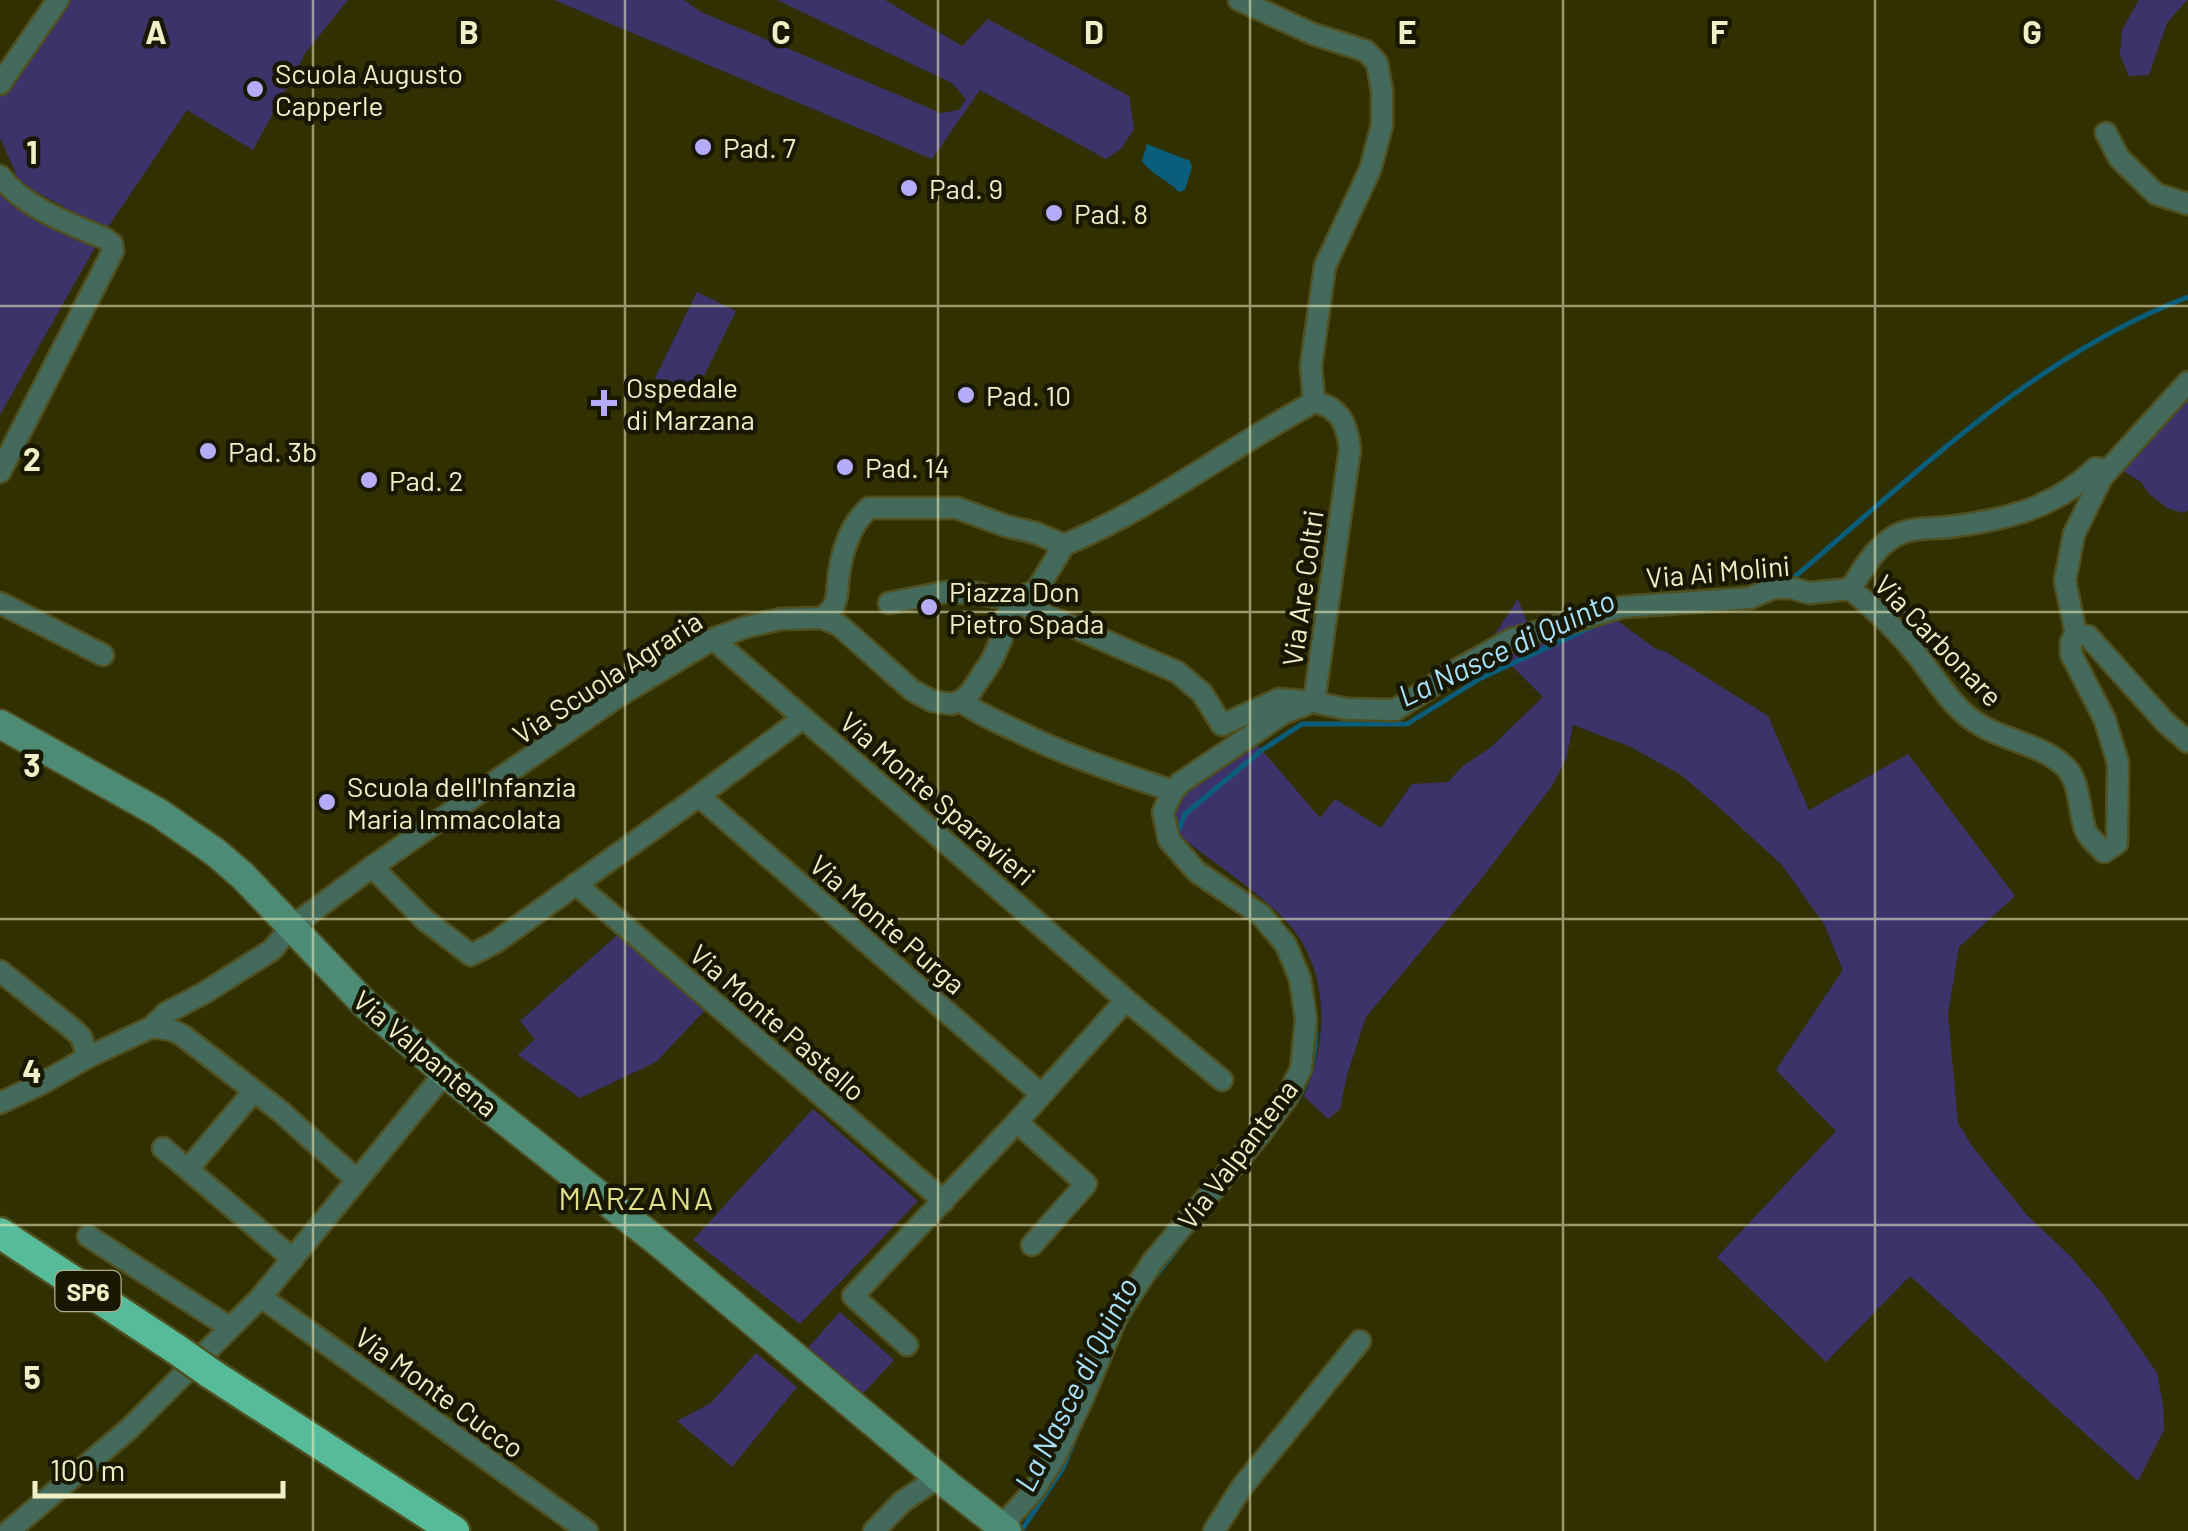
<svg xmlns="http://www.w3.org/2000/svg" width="2188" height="1531" font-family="Barlow,sans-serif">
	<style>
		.green { fill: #3d336b }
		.water { fill: #0a5e7b }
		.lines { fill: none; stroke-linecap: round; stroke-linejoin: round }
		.stream { stroke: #0a5e7b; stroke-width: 5 }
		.street-casing { stroke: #4f4f20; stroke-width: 25 }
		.secondary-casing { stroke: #4f4f20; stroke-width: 32 }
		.highway-casing { stroke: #4f4f20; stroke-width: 35 }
		.street { stroke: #446a5c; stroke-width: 20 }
		.secondary { stroke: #4d8b75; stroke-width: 28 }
		.highway { stroke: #5b9; stroke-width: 30 }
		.highway-bridge-casing { stroke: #4f4f20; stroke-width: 35; stroke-linecap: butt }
		.highway-bridge { stroke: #5b9; stroke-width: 30 }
		.grid { fill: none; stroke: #eff0c7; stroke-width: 2.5; stroke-opacity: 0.55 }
		.poi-dot { fill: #b4acf9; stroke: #181800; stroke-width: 4 }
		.labels { text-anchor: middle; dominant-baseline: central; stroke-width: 9; stroke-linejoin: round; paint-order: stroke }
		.shield { fill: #181800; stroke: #aeaf8b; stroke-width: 2.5 }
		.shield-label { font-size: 25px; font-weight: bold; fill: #eff0c7 }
		.poi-label { font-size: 28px; fill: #eff0c7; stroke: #181800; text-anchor: start }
		.street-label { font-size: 28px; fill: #eff0c7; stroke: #181800 }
		.water-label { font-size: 30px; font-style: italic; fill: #a8e1fc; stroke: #181800 }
		.quarter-label { font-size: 32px; letter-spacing: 2.5px; fill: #dfdf89; stroke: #181800 }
		.grid-label { font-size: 32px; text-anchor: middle; font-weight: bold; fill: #eff0c7; stroke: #181800; stroke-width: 9; stroke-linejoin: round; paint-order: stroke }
	</style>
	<rect width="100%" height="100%" fill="#313000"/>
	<!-- green -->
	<g class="green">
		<polygon points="62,0 348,0 306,52 253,150 187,110 108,227 79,215 20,183 0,138 0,90"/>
		<polygon points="554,0 684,0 701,12 941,113 959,110 966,99 952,83 777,0 885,0 962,46 988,19 1129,96 1134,129 1121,149 1106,159 980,90 932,159"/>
		<polygon points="2139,0 2187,0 2167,23 2149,75 2129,76 2120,55 2122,30"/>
		<polygon points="0,188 97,244 0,415"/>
		<polygon points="697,292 736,311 694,396 655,378"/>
		<polygon points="2188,394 2188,510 2183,513 2167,508 2148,493 2141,482 2123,471 2125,463"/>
		<path d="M1518,599L1536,644L1616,620L1656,649L1666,652L1768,716L1809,810L1908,754L2015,896L1959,947L1948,1014L1958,1123L1972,1146L2026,1214L2070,1256L2102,1293L2157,1373L2163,1405L2164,1430L2138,1481L1910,1276L1826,1362L1717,1257L1836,1131L1776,1070L1843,970L1824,924L1782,865L1721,809L1681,775L1629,746L1573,725L1566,759L1552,786L1478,883L1366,1017L1347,1075L1340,1109L1328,1119L1304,1096C1329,1041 1330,969 1287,922C1260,893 1217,865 1185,840C1169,822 1172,816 1175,793L1255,742L1320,818L1335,799L1381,828L1412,784L1448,782L1463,766L1490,748L1543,697L1489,643Z"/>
		<polygon points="623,930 712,1003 656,1062 580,1098 518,1055 535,1039 520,1021"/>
		<polygon points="813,1109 918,1201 800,1324 693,1240"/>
		<polygon points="840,1312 894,1360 859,1398 806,1350"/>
		<polygon points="756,1353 797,1387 732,1467 677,1421 711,1403"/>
	</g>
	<!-- water -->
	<path class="water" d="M1147,144L1190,161L1192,167L1185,190L1179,192C1168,180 1153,176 1142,161Z"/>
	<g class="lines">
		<!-- stream -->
		<g class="stream">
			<path d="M1790,581C1914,476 2033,356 2188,297"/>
			<polyline points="1176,836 1185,814 1262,750 1302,724 1407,724 1481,678 1600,623"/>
			<path d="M1288,1113C1309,1086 1318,1055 1315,1021"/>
			<polyline points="1150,1283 1196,1225"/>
			<polyline points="1121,1330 1133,1309"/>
			<polyline points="1021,1531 1063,1468 1076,1436"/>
		</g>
		<!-- street casing -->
		<g class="street-casing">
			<g id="street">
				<polyline points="1239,0 1313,34 1366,51 1377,63 1382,91 1382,125 1370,170 1325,266 1311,366 1314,402"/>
				<polyline points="0,84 58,0"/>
				<polyline points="2106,133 2119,158 2156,194 2188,204"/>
				<path d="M0,176C23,207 70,224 104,238L112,244L113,251L0,472"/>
				<path d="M1064,545C1153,508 1229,448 1314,402C1340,407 1347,424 1350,449L1314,702"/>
				<path d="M1850,589C1876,609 1897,630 1917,655C1933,675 1946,698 1966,715C1995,740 2035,741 2062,764C2081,779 2078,808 2085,829C2088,838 2098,845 2104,852L2117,843L2118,763L2105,720L2071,654V642L2076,634L2088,636L2165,722L2188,742"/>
				<polyline points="1011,600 1036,591 1064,545"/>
				<polyline points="0,603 103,655"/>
				<path d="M889,603L945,592L976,593L1011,600L1177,672L1202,693L1222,725L1279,699L1314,702L1346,709L1395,710L1460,668L1512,639L1622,607L1750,598L1773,588H1791L1809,593L1850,589C1863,570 1874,548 1895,536C1910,527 1931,529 1948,527C2004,520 2054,509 2096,468L2101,469L2102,477"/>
				<path d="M822,618C824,616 832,610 833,607C838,599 837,591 838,583C840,557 849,525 869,508H957L1006,526L1036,533L1064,545"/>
				<polyline points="2076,634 2065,581 2074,534 2102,477 2188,382"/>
				<polyline points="713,639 1126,1000"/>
				<path d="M961,701C978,714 998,722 1017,731C1067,756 1120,773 1173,791"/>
				<polyline points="699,796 1041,1094"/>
				<polyline points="372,867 425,920 471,955 496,942 699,796 803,718"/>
				<polyline points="576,884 944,1201"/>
				<polyline points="0,971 74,1030 81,1037 88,1057"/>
				<polyline points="152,1027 171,1030 182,1035 280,1111 357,1180"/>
				<polyline points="0,1103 41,1084 88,1057 152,1027 166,1013 204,993 272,950 290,928 372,867 617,697 713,639 746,627 781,619 822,618 839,625 912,690 932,701 951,704 961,701 970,693 992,660 1001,640 1011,600"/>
				<polyline points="1017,1122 1086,1184 1032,1245"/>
				<polyline points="163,1148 293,1259"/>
				<polyline points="188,1169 254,1091"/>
				<polyline points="88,1236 229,1327"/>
				<polyline points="261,1297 587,1531"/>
				<polyline points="907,1345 853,1296 1017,1122 1126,1000 1222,1080"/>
				<polyline points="1001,1527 1035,1489 1056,1455 1083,1398 1117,1316 1153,1261 1258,1137 1286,1099 1301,1069 1306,1019 1300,979 1286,945 1261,915 1197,872 1169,840 1163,812 1173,791 1180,783 1284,713 1305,705"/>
				<polyline points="9,1531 129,1429 261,1297 445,1073"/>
				<polyline points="874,1531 903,1501 939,1477"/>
				<polyline points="1214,1531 1242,1487 1360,1341"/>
			</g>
		</g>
		<!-- secondary casing -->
		<g class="secondary-casing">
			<polyline id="secondary" points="0,724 159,813 215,852 243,876 365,1004 445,1073 663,1246 948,1485 1007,1531"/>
		</g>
		<!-- highway casing -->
		<g class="highway-casing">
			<g id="highway">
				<polyline points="0,1233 176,1349"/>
				<polyline points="210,1373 454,1531"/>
			</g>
		</g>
		<!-- street -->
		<use href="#street" class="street"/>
		<!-- secondary -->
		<use href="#secondary" class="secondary"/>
		<!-- highway -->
		<use href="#highway" class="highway"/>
		<!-- highway-bridge casing -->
		<g class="highway-bridge-casing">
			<polyline id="highway-bridge" points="176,1349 210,1373"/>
		</g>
		<!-- highway-bridge -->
		<use href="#highway-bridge" class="highway-bridge"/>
	</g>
	<!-- grid -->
	<path class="grid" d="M313,0V1531M625,0V1531M938,0V1531M1250,0V1531M1563,0V1531M1875,0V1531M0,306H2188M0,612H2188M0,919H2188M0,1225H2188"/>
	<!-- markers -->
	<g class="poi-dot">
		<circle cx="255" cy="89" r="10"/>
		<circle cx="703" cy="147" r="10"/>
		<circle cx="909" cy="188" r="10"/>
		<circle cx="1054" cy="213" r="10"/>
		<circle cx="966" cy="395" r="10"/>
		<path d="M599 388h10v10h10v10h-10v10h-10v-10h-10v-10h10z"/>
		<circle cx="208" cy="451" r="10"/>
		<circle cx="845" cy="467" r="10"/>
		<circle cx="369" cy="480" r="10"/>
		<circle cx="929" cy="607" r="10"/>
		<circle cx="327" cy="802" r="10"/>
	</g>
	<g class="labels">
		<!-- shield labels -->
		<rect class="shield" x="55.5" y="1271" width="65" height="40" rx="8"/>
		<g class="shield-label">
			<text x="88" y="1291">SP6</text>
		</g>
		<!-- poi labels -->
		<g class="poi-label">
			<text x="275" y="73">Scuola Augusto<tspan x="275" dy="32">Capperle</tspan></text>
			<text x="723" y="147">Pad. 7</text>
			<text x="929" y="188">Pad. 9</text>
			<text x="1074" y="213">Pad. 8</text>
			<text x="626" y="387">Ospedale<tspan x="626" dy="32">di Marzana</tspan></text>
			<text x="986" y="395">Pad. 10</text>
			<text x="228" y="451">Pad. 3b</text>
			<text x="865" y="467">Pad. 14</text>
			<text x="389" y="480">Pad. 2</text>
			<text x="949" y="591">Piazza Don<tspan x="949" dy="32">Pietro Spada</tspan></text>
			<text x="347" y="786">Scuola dell'Infanzia<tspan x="347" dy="32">Maria Immacolata</tspan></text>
		</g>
		<!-- street labels -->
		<g class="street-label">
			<text transform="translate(1718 571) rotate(-5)">Via Ai Molini</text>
			<text transform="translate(1302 588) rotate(-82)">Via Are Coltri</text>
			<text transform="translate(1939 640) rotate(46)">Via Carbonare</text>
			<text transform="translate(607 677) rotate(-33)">Via Scuola Agraria</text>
			<text transform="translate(938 798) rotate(41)">Via Monte Sparavieri</text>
			<text transform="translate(888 924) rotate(41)">Via Monte Purga</text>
			<text transform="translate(778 1022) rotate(41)">Via Monte Pastello</text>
			<text transform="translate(426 1053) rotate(40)">Via Valpantena</text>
			<text transform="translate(1237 1154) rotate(-53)">Via Valpantena</text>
			<text transform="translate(440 1392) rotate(36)">Via Monte Cucco</text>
		</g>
		<!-- water labels -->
		<g class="water-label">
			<text transform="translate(1506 647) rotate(-25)">La Nasce di Quinto</text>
			<text transform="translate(1075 1384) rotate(-63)">La Nasce di Quinto</text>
		</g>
		<!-- quarter labels -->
		<g class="quarter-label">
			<text x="637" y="1197">MARZANA</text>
		</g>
	</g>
	<g class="grid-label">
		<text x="156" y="44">A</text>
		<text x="469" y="44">B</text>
		<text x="781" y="44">C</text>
		<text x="1094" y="44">D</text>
		<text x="1407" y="44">E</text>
		<text x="1719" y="44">F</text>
		<text x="2032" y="44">G</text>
		<text x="32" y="164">1</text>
		<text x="32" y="471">2</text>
		<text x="32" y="777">3</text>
		<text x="32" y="1083">4</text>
		<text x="32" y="1389">5</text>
	</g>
	<!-- scale -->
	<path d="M35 1481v15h248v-15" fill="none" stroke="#eff0c7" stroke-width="5"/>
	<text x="50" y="1481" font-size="30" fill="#eff0c7" stroke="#181800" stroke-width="8" paint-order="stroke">100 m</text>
</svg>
